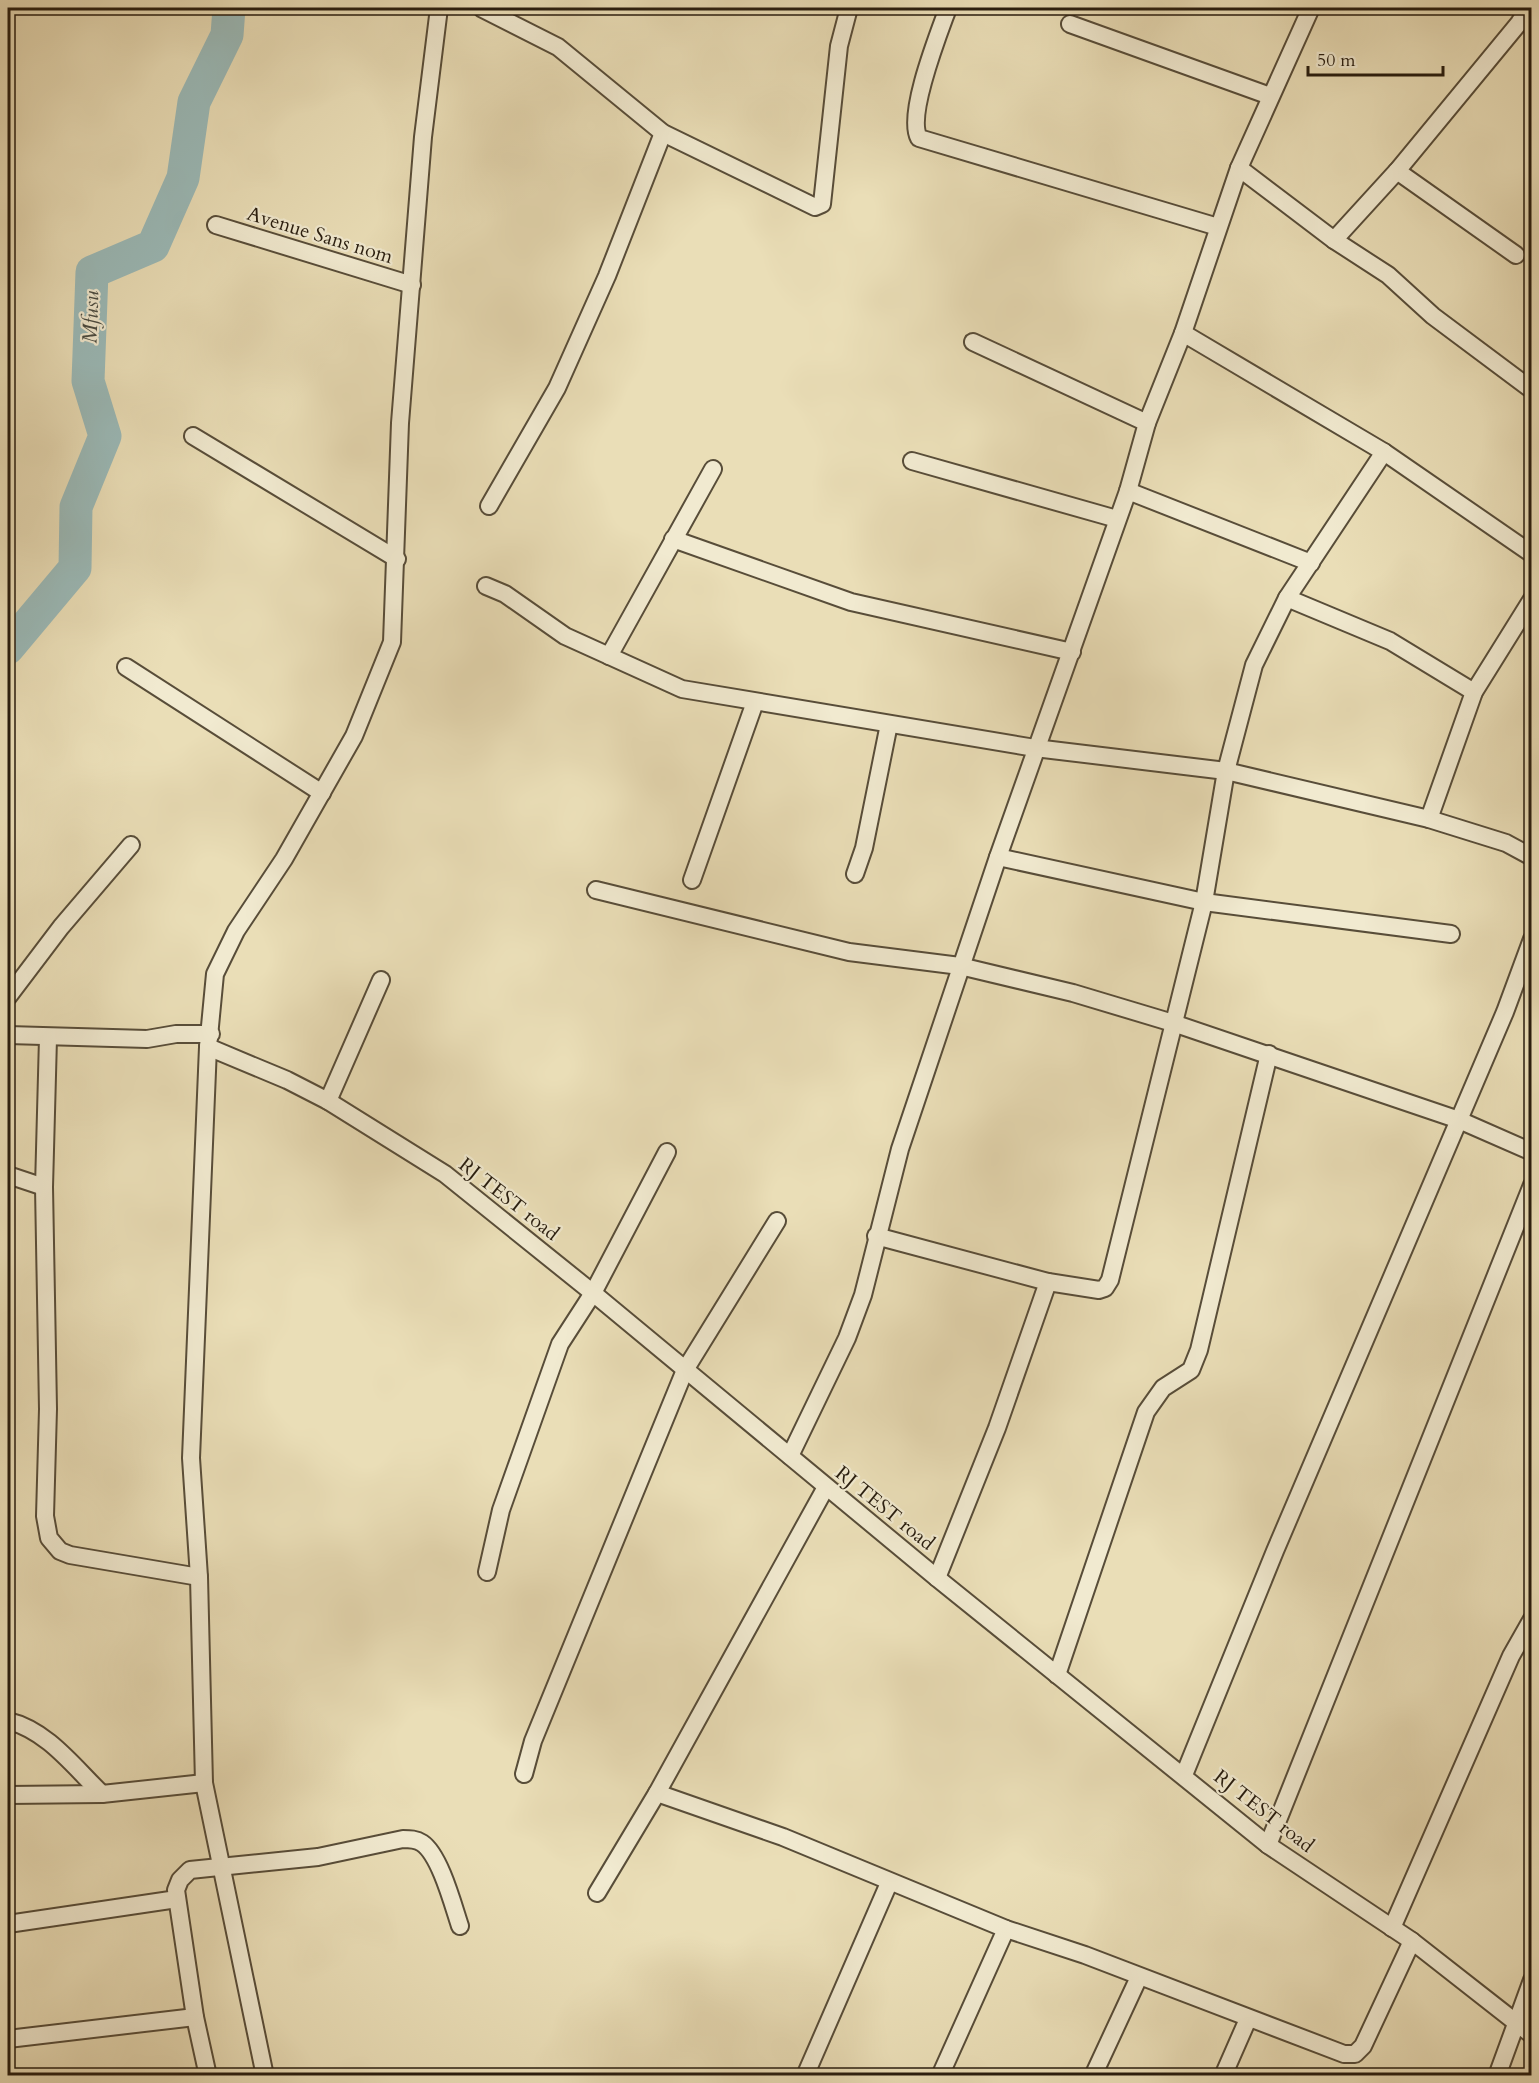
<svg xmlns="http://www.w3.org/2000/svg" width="1539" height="2083" font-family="Cardo,serif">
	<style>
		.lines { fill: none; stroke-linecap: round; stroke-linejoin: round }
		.river { stroke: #9bbab8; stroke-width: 33 }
		.minor-casing { stroke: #584d39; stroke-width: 20 }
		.minor { stroke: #f1ead0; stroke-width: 16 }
		.labels { text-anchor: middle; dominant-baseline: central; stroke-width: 4.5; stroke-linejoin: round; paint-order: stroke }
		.street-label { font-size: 20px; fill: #281d0f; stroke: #f1ead0 }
		.water-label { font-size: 21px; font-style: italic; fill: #4a4c42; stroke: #f1ead0 }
	</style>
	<rect width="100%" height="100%" fill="#eadeb7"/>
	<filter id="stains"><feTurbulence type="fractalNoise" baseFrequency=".00333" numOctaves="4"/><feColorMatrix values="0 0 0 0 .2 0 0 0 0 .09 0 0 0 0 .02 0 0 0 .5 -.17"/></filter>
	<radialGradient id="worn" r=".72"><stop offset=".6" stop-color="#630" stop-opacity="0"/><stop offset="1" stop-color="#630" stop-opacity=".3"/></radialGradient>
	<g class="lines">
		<!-- river -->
		<polyline class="river" points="8,648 75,568 76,507 105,436 88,381 92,272 153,246 183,178 194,102 227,35 229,8"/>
		<!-- minor casing -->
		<g class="minor-casing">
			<g id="minor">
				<polyline points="439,8 423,137 400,423 392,642 354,736 284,859 236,931 215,974 208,1047 287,1080 328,1101 445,1174 593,1293 937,1578 1268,1845 1412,1941 1532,2035"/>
				<polyline points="481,8 558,47 663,133 815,207 822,204 839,46 849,8"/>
				<path d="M948,8C939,33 906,115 919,138L1218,227"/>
				<polyline points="1070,24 1270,96"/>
				<polyline points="1239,168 1334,240 1388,275 1433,316 1532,390"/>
				<polyline points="1397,171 1516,255"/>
				<polyline points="216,225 412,285"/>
				<polyline points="1334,240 1397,171 1519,23 1529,8"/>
				<polyline points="1183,333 1384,452 1532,554"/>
				<polyline points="973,342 1147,423"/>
				<polyline points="193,436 397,559"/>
				<polyline points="912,461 1117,519"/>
				<polyline points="1128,491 1311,563"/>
				<polyline points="489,506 557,388 607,276 663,133"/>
				<polyline points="673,539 851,602 1072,652"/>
				<polyline points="486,586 505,594 565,636 682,689 1035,748 1226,771 1429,819 1506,843 1532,857"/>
				<polyline points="1287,598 1390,641 1474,692"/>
				<polyline points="609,656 713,469"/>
				<polyline points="126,667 322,793"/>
				<polyline points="1429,819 1474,692 1532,599"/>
				<polyline points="998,857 1204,902 1451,934"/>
				<polyline points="855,874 864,848 889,724"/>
				<polyline points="692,880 755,702"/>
				<polyline points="596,890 849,952 960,966 1073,993 1173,1023 1459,1120 1532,1152"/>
				<polyline points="8,997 61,927 131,845"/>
				<polyline points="8,1035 147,1039 176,1034 211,1034"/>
				<polyline points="48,1038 44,1187 48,1409 45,1516 49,1538 60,1551 70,1555 199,1577"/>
				<polyline points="208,1047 191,1458 199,1577 204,1783 265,2076"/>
				<polyline points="328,1101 381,980"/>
				<polyline points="8,1175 44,1187"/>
				<polyline points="876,1236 1048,1282 1099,1290 1105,1288 1110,1280 1204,902 1226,771 1254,665 1287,598 1384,452"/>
				<polyline points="790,1456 847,1338 863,1295 900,1149 998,857 1128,491 1147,423 1183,333 1239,168 1311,8"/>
				<polyline points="487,1572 501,1510 560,1344 593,1293 667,1152"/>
				<polyline points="937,1578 997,1428 1048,1282"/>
				<polyline points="1057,1675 1146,1412 1163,1388 1191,1370 1199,1350 1269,1054"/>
				<path d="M8,1721C47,1730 74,1767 102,1794"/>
				<polyline points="524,1774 533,1741 685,1370 777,1221"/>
				<polyline points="1184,1775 1275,1551 1505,1012 1532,939"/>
				<polyline points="657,1793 826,1487"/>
				<polyline points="8,1795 102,1794 204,1783"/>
				<polyline points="1268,1845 1532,1185"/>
				<polyline points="597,1893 657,1793 783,1837 1006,1929 1085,1955 1344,2054 1355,2054 1363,2046 1412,1941"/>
				<polyline points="8,1924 177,1899"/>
				<polyline points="1392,1928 1511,1656 1532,1619"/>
				<polyline points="8,2039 195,2017"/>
				<path d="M208,2076L195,2017L176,1890L180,1880L190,1870L318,1857L403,1839C410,1839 416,1839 422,1843C440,1855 453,1905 460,1926"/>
				<polyline points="805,2076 889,1883"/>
				<polyline points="940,2076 1006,1929"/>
				<polyline points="1093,2076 1139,1977"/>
				<polyline points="1223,2076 1248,2019"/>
				<polyline points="1497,2076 1532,1980"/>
			</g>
		</g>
		<!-- minor -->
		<use href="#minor" class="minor"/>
	</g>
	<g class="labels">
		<!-- street labels -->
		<g class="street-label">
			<text transform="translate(320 235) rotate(17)">Avenue Sans nom</text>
			<text transform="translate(509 1199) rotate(38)">RJ TEST road</text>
			<text transform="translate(885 1508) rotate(39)">RJ TEST road</text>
			<text transform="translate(1264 1811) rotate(38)">RJ TEST road</text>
		</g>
		<!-- water labels -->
		<g class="water-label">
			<text transform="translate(91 317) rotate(-88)">Mfusu</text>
		</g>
	</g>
	<!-- margin -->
	<rect width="1539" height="2083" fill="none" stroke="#eadeb7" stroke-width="30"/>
	<rect x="9" y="9" width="1521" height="2065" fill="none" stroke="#281d0f" stroke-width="3"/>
	<rect x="15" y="15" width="1509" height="2053" fill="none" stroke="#281d0f" stroke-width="1.5"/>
	<!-- scale -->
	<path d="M1308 66v9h135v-9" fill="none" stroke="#281d0f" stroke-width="3"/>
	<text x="1317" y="66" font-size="18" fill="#281d0f" stroke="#f1ead0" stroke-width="4.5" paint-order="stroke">50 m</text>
	<rect width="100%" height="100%" filter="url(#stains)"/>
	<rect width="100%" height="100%" fill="url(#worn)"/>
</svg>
